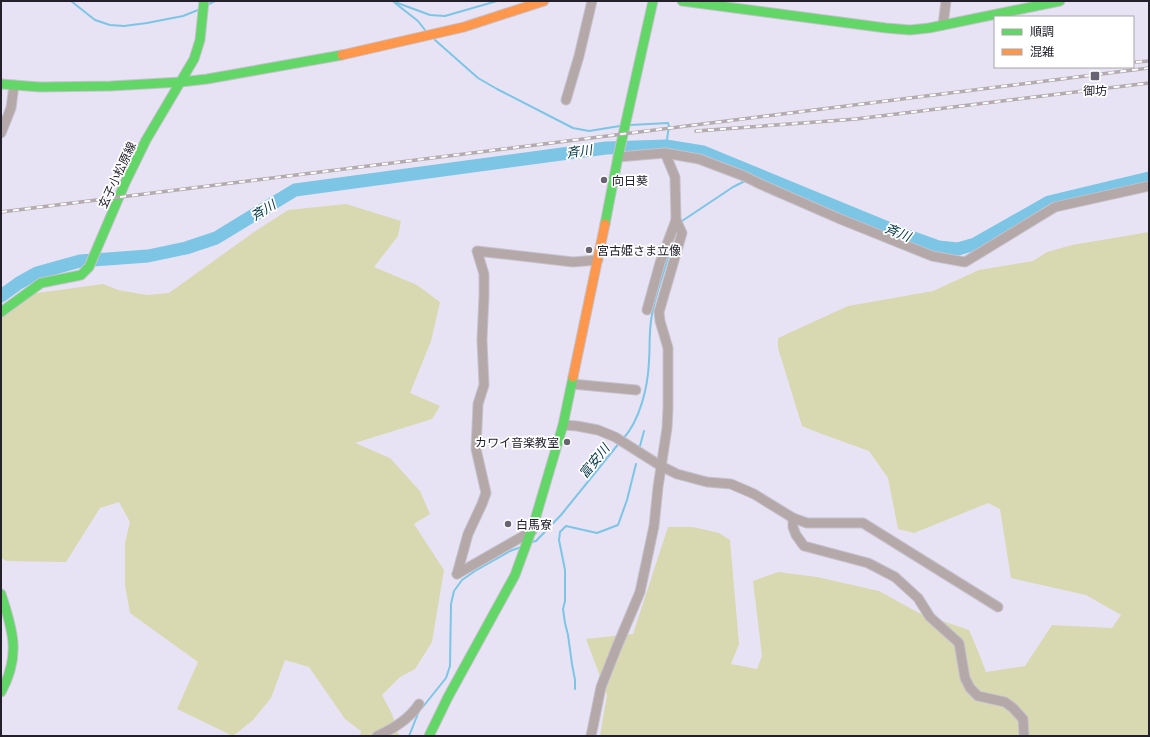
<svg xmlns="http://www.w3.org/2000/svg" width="1150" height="737" font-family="Ubuntu,'Noto Sans JP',sans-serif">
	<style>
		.green { fill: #d8d8b1 }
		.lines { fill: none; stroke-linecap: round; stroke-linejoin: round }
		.stream { stroke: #7cc5e5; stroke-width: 2 }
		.river { stroke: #7cc5e5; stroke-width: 13 }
		.street-casing { stroke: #c5c2ce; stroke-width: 11 }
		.fast-casing { stroke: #c5c2ce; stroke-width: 11 }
		.slow-casing { stroke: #c5c2ce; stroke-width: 11 }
		.street { stroke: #b5a8a8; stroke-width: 9 }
		.fast { stroke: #63d668; stroke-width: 9 }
		.slow { stroke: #ff974d; stroke-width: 9 }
		.rail-casing { stroke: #b3abaf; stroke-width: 3.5 }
		.rail { stroke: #fff; stroke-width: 2; stroke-dasharray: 6; stroke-linecap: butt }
		.poi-dot { fill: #686471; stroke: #fff; stroke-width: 1.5 }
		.labels { text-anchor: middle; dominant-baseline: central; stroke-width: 3.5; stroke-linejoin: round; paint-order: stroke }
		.poi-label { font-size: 12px; fill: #23202b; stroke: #fff; text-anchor: start }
		.street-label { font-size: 12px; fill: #23202b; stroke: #fff }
		.water-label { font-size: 13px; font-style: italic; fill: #013343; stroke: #fff }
	</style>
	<rect width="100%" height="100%" fill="#e8e3f4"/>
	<!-- green -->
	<g class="green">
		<polygon points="346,204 401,221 398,236 374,267 417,285 440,302 431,341 410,393 440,406 432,419 355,443 390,458 420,491 430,514 414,524 444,570 432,642 415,669 400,677 382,695 392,714 399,736 360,736 361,731 345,719 309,667 285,660 271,698 253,720 233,736 177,709 198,662 130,613 125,585 125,543 130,522 119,502 100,508 66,562 7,561 1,558 1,318 30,294 103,284 118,290 147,295 169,293 254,232 288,210"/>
		<polygon points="1149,232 1149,736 600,736 607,695 586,639 633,634 668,527 693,527 719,533 730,540 739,644 731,664 757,669 762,656 753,581 778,572 817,577 879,591 919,613 969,630 978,651 986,672 1025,666 1052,625 1112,628 1121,615 1086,595 1011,578 1000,509 988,503 914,533 898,529 888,478 869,451 822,434 802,426 778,348 778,338 848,306 933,291 979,270 1033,261 1047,252 1072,245"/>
	</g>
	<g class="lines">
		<!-- stream -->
		<g class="stream">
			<polyline points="71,1 95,20 110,25 124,26 147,23 183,16 198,10"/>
			<polyline points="392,1 430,15 445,16 497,1"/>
			<polyline points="395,3 418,21 425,30"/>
			<polyline points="207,5 215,1"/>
			<polyline points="435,40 478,78 497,89 573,128 589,131 620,126"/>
			<polyline points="630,125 668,123 669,126 666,146"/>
			<polyline points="680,224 682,221 733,187 747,180"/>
			<path d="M623,439C640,420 648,387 649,361C650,348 649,335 651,321C654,297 664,274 670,250"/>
			<polyline points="640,446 644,431"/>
			<polyline points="532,542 536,541 561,515 620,442"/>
			<polyline points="575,689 575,680 572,664 568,635 565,623 563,609 565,601 565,570 559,540 560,532 566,526 597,533 618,525 627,500 636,464"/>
			<polyline points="422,708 446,678 450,666 451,604 454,591 462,580 475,571 510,551 521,547"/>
			<polyline points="409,736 419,711"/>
		</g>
		<!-- river -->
		<polyline class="river" points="1,296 19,283 37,273 80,261 148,256 186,248 216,238 295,190 606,148 666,146 703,152 900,233 939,247 958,249 975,244 1049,202 1149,178"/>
		<!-- street casing -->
		<g class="street-casing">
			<g id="street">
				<polyline points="943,25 946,1"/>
				<polyline points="566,100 579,56 592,1"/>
				<polyline points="1,133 11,108 14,85"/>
				<polyline points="618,157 665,153 699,159 744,176 760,184 840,219 932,256 965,262 1055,207 1149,186"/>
				<polyline points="647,310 660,263 676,220 675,177 665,153"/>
				<polyline points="572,384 636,390"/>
				<polyline points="563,425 577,426 598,430 615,437 661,466 677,474 707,482 731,484 754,494 793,518 807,523 863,523 998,607"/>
				<polyline points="793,518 793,527 796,535 804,546 868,563 895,577 918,598 930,617 959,643 965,678 970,688 978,696 1005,702 1013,708 1023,719 1024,736"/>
				<polyline points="457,574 468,534 482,504 486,493 476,449 478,404 484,385 482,340 484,295 484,274 477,251 573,262 598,260"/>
				<polyline points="457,574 532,531"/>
				<path d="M377,736C393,729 410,718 419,704"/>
				<polyline points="591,736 601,687 616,649 640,592 654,526 658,487 667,428 668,408 668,348 660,321 659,312 682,233 676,220"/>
			</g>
		</g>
		<!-- fast casing -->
		<g class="fast-casing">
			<g id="fast">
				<polyline points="682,1 886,28 910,30 929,28 1060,1"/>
				<polyline points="1,84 40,87 111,86 181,82 207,79 342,55"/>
				<polyline points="605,224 618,157 653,1"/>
				<polyline points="1,312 41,283 81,275 89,267 125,183 146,140 194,59 200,40 204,1"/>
				<path d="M1,594C13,630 21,656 1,692"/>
				<polyline points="429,736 448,697 515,575 534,523 563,425 573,377"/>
			</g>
		</g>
		<!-- slow casing -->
		<g class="slow-casing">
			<g id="slow">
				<polyline points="342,55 464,27 544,1"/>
				<polyline points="573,377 605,224"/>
			</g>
		</g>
		<!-- street -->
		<use href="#street" class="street"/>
		<!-- fast -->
		<use href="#fast" class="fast"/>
		<!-- slow -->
		<use href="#slow" class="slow"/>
		<!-- rail casing -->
		<g class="rail-casing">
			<g id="rail">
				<polyline points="1136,62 1149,61"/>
				<polyline points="696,131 856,119 1149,83"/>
				<polyline points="1,212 1149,68"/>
			</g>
		</g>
		<!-- rail -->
		<use href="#rail" class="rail"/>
	</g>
	<!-- markers -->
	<g class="poi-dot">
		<rect x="1090" y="71" width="10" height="10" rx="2"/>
		<circle cx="604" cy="180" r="4"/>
		<circle cx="589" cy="250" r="4"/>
		<circle cx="567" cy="442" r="4"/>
		<circle cx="508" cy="524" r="4"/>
	</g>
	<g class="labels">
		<!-- poi labels -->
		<g class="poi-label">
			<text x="1095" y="90" text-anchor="middle">御坊</text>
			<text x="612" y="180">向日葵</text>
			<text x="597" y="250">宮古姫さま立像</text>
			<text x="559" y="442" text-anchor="end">カワイ音楽教室</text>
			<text x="516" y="524">白馬寮</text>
		</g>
		<!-- street labels -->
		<g class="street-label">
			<text transform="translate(117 175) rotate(-65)">玄子小松原線</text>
		</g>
		<!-- water labels -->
		<g class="water-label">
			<text transform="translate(579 151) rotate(-8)">斉川</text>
			<text transform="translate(263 210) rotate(-31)">斉川</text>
			<text transform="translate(898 232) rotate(22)">斉川</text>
			<text transform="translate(594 461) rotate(-51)">富安川</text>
		</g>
	</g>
	<!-- border -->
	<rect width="1150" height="737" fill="none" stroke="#23202b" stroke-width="4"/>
	<!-- legend -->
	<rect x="994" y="16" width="140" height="52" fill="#ffffff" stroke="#a7a6aa"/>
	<rect x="1002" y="29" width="20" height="6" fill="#63d668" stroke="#a7a6aa"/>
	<text x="1030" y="36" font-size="12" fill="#23202b">順調</text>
	<rect x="1002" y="49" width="20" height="6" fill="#ff974d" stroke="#a7a6aa"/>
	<text x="1030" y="56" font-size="12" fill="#23202b">混雑</text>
</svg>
